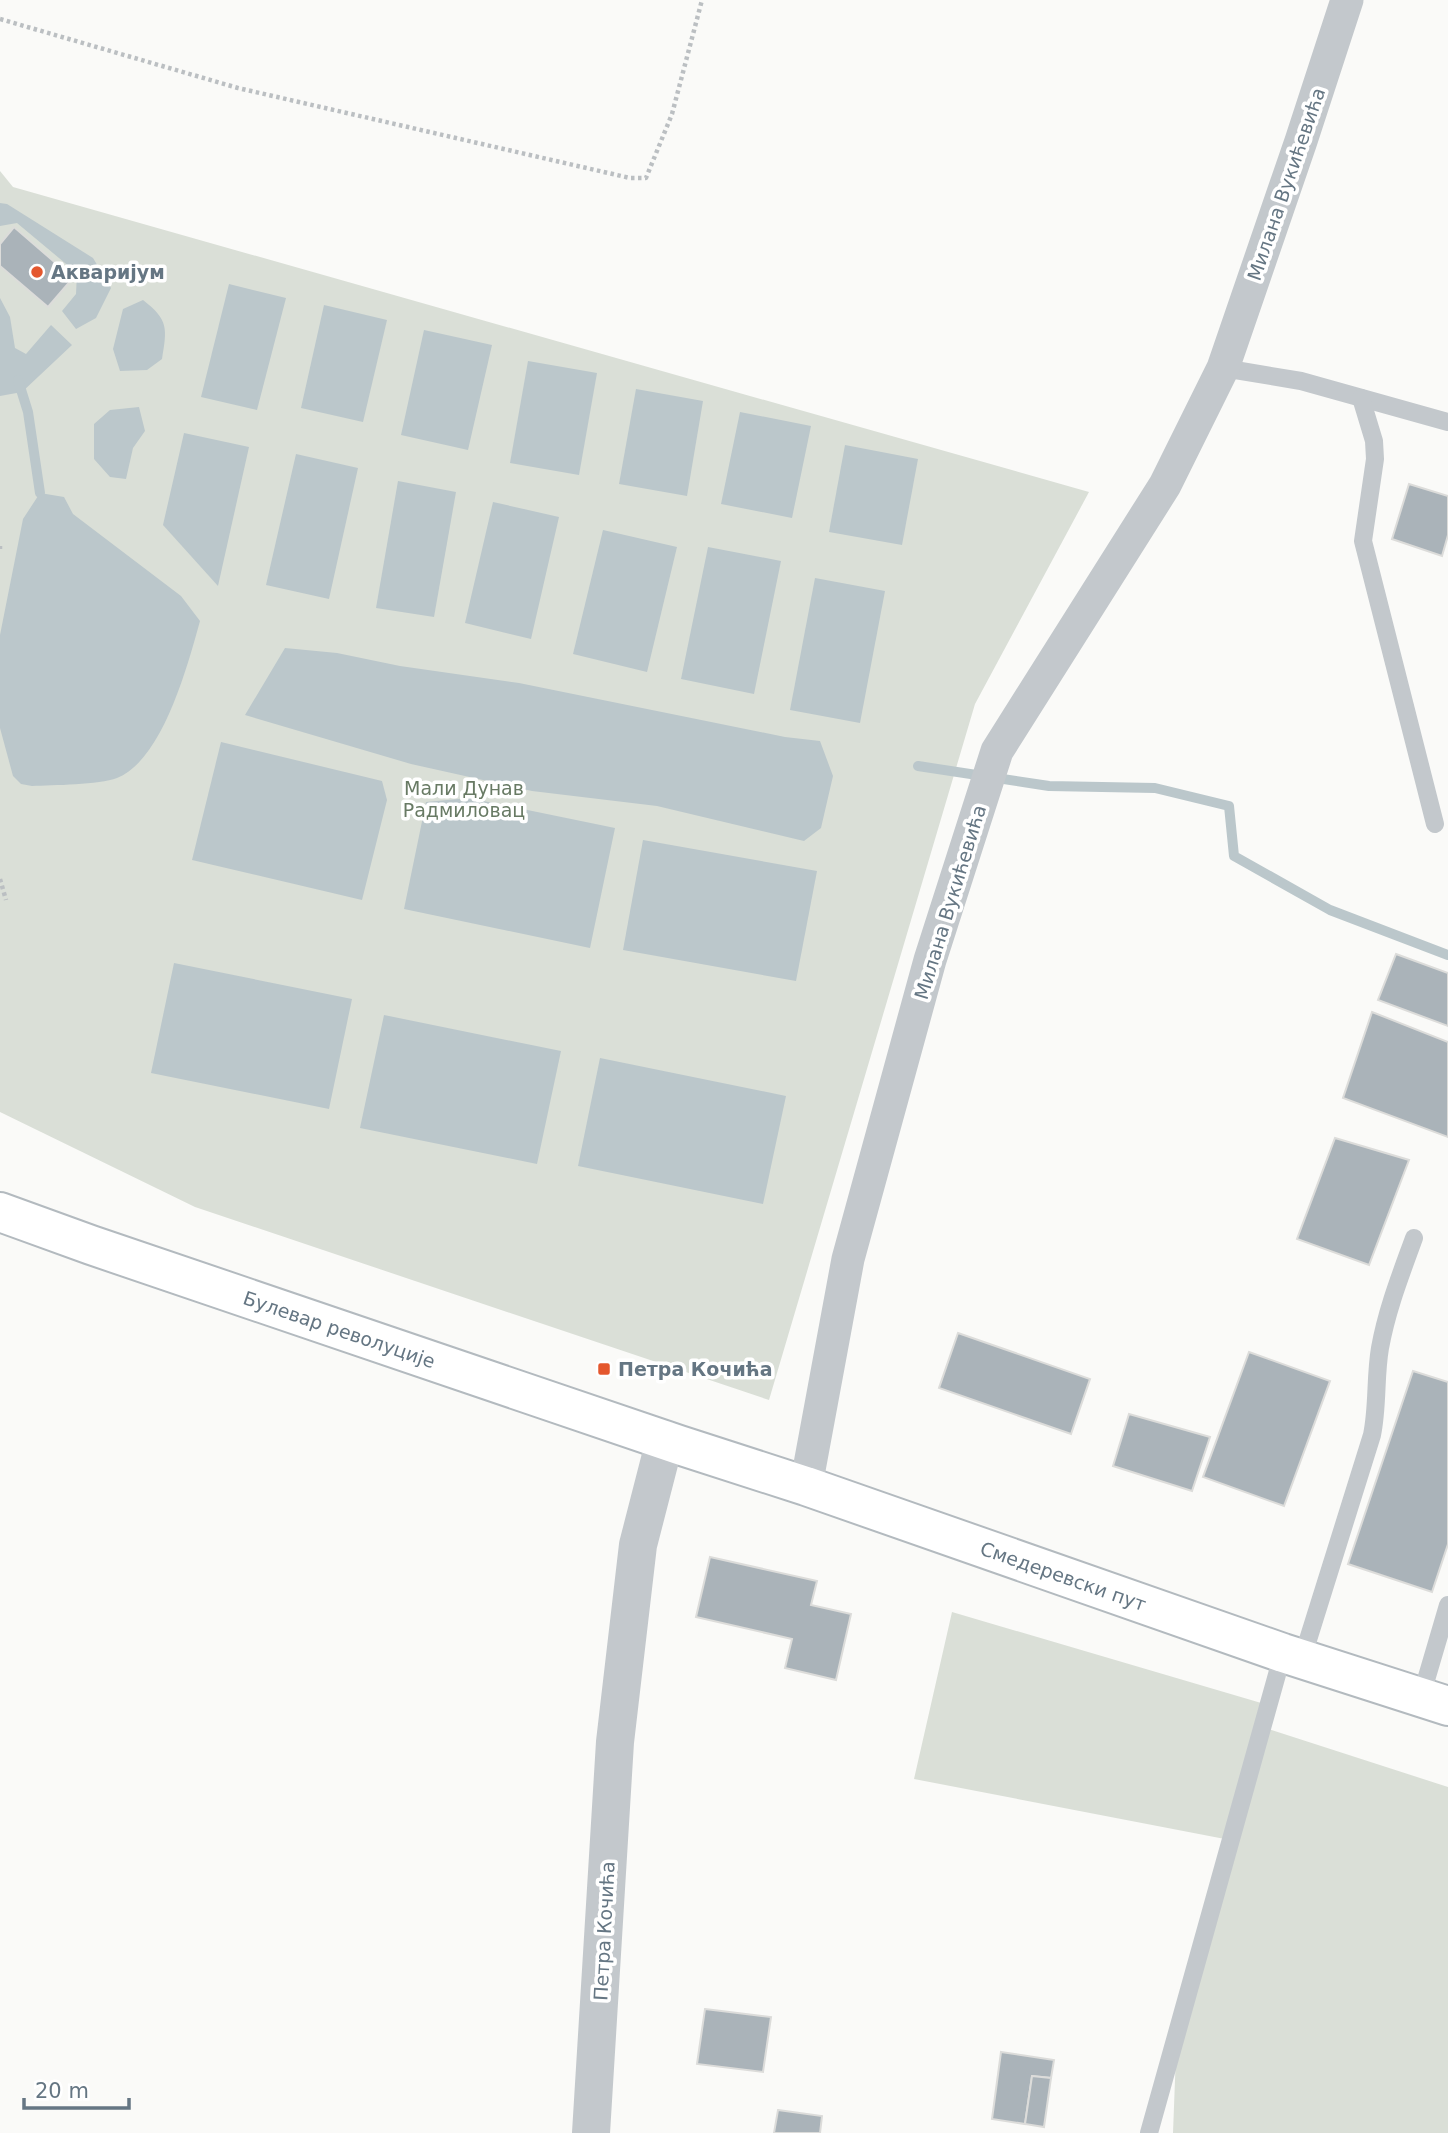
<svg xmlns="http://www.w3.org/2000/svg" width="1448" height="2133" font-family="'DejaVu Sans',sans-serif">
	<style>
		.green { fill: #dadfd7 }
		.water { fill: #bbc7cb }
		.lines { fill: none; stroke-linecap: round; stroke-linejoin: round }
		.stream { stroke: #bbc7cb; stroke-width: 10 }
		.building { fill: #aab3b9; stroke: #dcdcda; stroke-width: 2 }
		.secondary-casing { stroke: #b3babf; stroke-width: 42 }
		.path { stroke: #bbbfc2; stroke-width: 4.5; stroke-dasharray: 3.5 3.5; stroke-linecap: butt }
		.service { stroke: #c3c8cc; stroke-width: 18 }
		.minor { stroke: #c3c8cc; stroke-width: 33 }
		.tertiary { stroke: #c3c8cc; stroke-width: 38 }
		.secondary { stroke: #fff; stroke-width: 38 }
		.poi-dot { fill: #e4572e; stroke: #fff; stroke-width: 2.5 }
		.labels { text-anchor: middle; dominant-baseline: central; stroke-width: 7; stroke-linejoin: round; paint-order: stroke }
		.street-label { font-size: 19px; fill: #657683; stroke: #fff }
		.poi-label { font-size: 19px; font-weight: bold; fill: #657683; stroke: #fff; text-anchor: start }
		.park-label { font-size: 19px; fill: #687a64; stroke: #fff }
	</style>
	<rect width="100%" height="100%" fill="#fafaf8"/>
	<!-- green -->
	<g class="green">
		<polygon points="0,171 13,187 1089,492 975,704 769,1400 195,1207 0,1112"/>
		<polygon points="952,1612 1268,1705 1262,1727 1448,1787 1448,2133 1173,2133 1177,2027 1230,1840 914,1779"/>
	</g>
	<!-- water -->
	<g class="water">
		<polygon points="0,203 7,204 93,258 111,288 96,318 76,329 62,311 76,294 77,273 17,223 0,226"/>
		<polygon points="229,284 286,298 257,410 201,397"/>
		<polygon points="0,298 10,317 15,348 26,354 51,325 72,345 22,392 0,396"/>
		<path d="M143,300C169,320 167,329 162,359L147,370L120,371L113,349L123,309Z"/>
		<polygon points="324,305 387,320 363,422 301,408"/>
		<polygon points="424,330 492,345 468,450 401,435"/>
		<polygon points="528,361 597,373 579,475 510,463"/>
		<polygon points="636,389 703,401 687,496 619,484"/>
		<polygon points="139,407 145,431 133,448 126,479 110,477 94,459 94,424 110,410"/>
		<polygon points="740,412 811,426 792,518 721,504"/>
		<polygon points="184,433 249,447 218,586 163,525"/>
		<polygon points="845,445 918,459 902,545 829,532"/>
		<polygon points="296,454 358,468 329,599 266,585"/>
		<polygon points="398,481 456,492 434,617 376,608"/>
		<path d="M40,493L64,497L73,514L181,596L200,621C188,664 163,760 117,778C99,785 53,785 32,786L21,784L13,776L0,728V635L23,519Z"/>
		<polygon points="493,502 559,517 531,639 465,623"/>
		<polygon points="603,530 677,547 647,672 573,654"/>
		<polygon points="708,547 781,561 754,694 681,679"/>
		<polygon points="815,578 885,591 860,723 790,710"/>
		<polygon points="285,648 337,653 400,666 519,683 785,737 820,741 833,776 821,828 804,841 657,806 532,791 411,764 245,715"/>
		<polygon points="221,742 382,781 387,800 362,900 192,860"/>
		<polygon points="469,798 615,828 590,948 404,909 426,802"/>
		<polygon points="643,840 817,871 796,981 623,950"/>
		<polygon points="174,963 352,999 329,1109 151,1073"/>
		<polygon points="384,1015 561,1051 537,1164 360,1128"/>
		<polygon points="600,1058 786,1096 763,1204 578,1166"/>
	</g>
	<g class="lines">
		<!-- stream -->
		<g class="stream">
			<polyline points="18,380 28,412 40,493"/>
			<polyline points="918,766 1049,786 1155,788 1229,806 1234,856 1330,910 1448,955"/>
		</g>
	</g>
	<!-- building -->
	<g class="building">
		<polygon points="14,227 73,278 48,307 0,266 0,244"/>
		<polygon points="1409,484 1448,496 1448,535 1442,556 1392,539"/>
		<polygon points="1396,954 1448,973 1448,1026 1378,1000"/>
		<polygon points="1372,1012 1448,1042 1448,1137 1343,1098"/>
		<polygon points="1335,1138 1409,1160 1369,1265 1297,1239"/>
		<polygon points="958,1333 1090,1379 1071,1434 939,1388"/>
		<polygon points="1249,1352 1330,1381 1284,1506 1203,1477"/>
		<polygon points="1413,1371 1448,1382 1448,1544 1432,1592 1348,1564"/>
		<polygon points="1129,1414 1210,1437 1192,1491 1113,1466"/>
		<polygon points="710,1557 817,1581 811,1605 851,1614 836,1680 785,1668 792,1639 696,1617"/>
		<polygon points="705,2009 771,2017 763,2072 697,2064"/>
		<polygon points="1001,2052 1054,2060 1051,2078 1032,2076 1025,2124 992,2119"/>
		<polygon points="1032,2076 1051,2078 1044,2127 1025,2124"/>
		<polygon points="778,2110 822,2116 820,2133 774,2133"/>
	</g>
	<g class="lines">
		<!-- secondary casing -->
		<g class="secondary-casing">
			<g id="secondary">
				<path id="s1" d="M0,1212L91,1245L679,1445L806,1486L1283,1653L1448,1706"/>
			</g>
		</g>
		<!-- path -->
		<g class="path">
			<polyline points="0,19 238,88 630,178 646,178 672,114 702,0"/>
			<polyline points="0,546 0,549"/>
			<polyline points="0,879 6,900"/>
		</g>
		<!-- service -->
		<g class="service">
			<polyline points="1223,368 1301,381 1448,422"/>
			<polyline points="1361,398 1374,441 1375,459 1363,541 1435,824"/>
			<path d="M1302,1659L1372,1435C1378,1406 1375,1377 1380,1348C1387,1309 1401,1274 1414,1238"/>
			<polyline points="1421,1697 1448,1605"/>
			<polyline points="1149,2133 1283,1653"/>
		</g>
		<!-- minor -->
		<polyline class="minor" points="806,1486 848,1259 930,960 997,751 1165,485 1223,368 1301,141 1347,0"/>
		<!-- tertiary -->
		<polyline class="tertiary" points="591,2133 615,1742 638,1545 665,1440"/>
		<!-- secondary -->
		<use href="#secondary" class="secondary"/>
	</g>
	<!-- markers -->
	<g class="poi-dot">
		<circle cx="37" cy="272" r="7"/>
		<rect x="597" y="1362" width="14" height="14" rx="3.5"/>
	</g>
	<g class="labels">
		<!-- street labels -->
		<g class="street-label">
			<text transform="translate(1286 184) rotate(-71)">Милана Вукићевића</text>
			<text transform="translate(950 902) rotate(-73)">Милана Вукићевића</text>
			<text stroke="none"><textPath href="#s1" startOffset="359">Булевар револуције</textPath></text>
			<text stroke="none"><textPath href="#s1" startOffset="1124">Смедеревски пут</textPath></text>
			<text transform="translate(604 1931) rotate(-87)">Петра Кочића</text>
		</g>
		<!-- poi labels -->
		<g class="poi-label">
			<text x="51" y="272">Акваријум</text>
			<text x="618" y="1369">Петра Кочића</text>
		</g>
		<!-- park labels -->
		<g class="park-label">
			<text x="464" y="788">Мали Дунав<tspan x="464" dy="22">Радмиловац</tspan></text>
		</g>
	</g>
	<!-- scale -->
	<path d="M24 2098v10h105v-10" fill="none" stroke="#657683" stroke-width="3.5"/>
	<text x="35" y="2098" font-size="21" fill="#657683" stroke="#ffffff" stroke-width="5" paint-order="stroke">20 m</text>
</svg>
